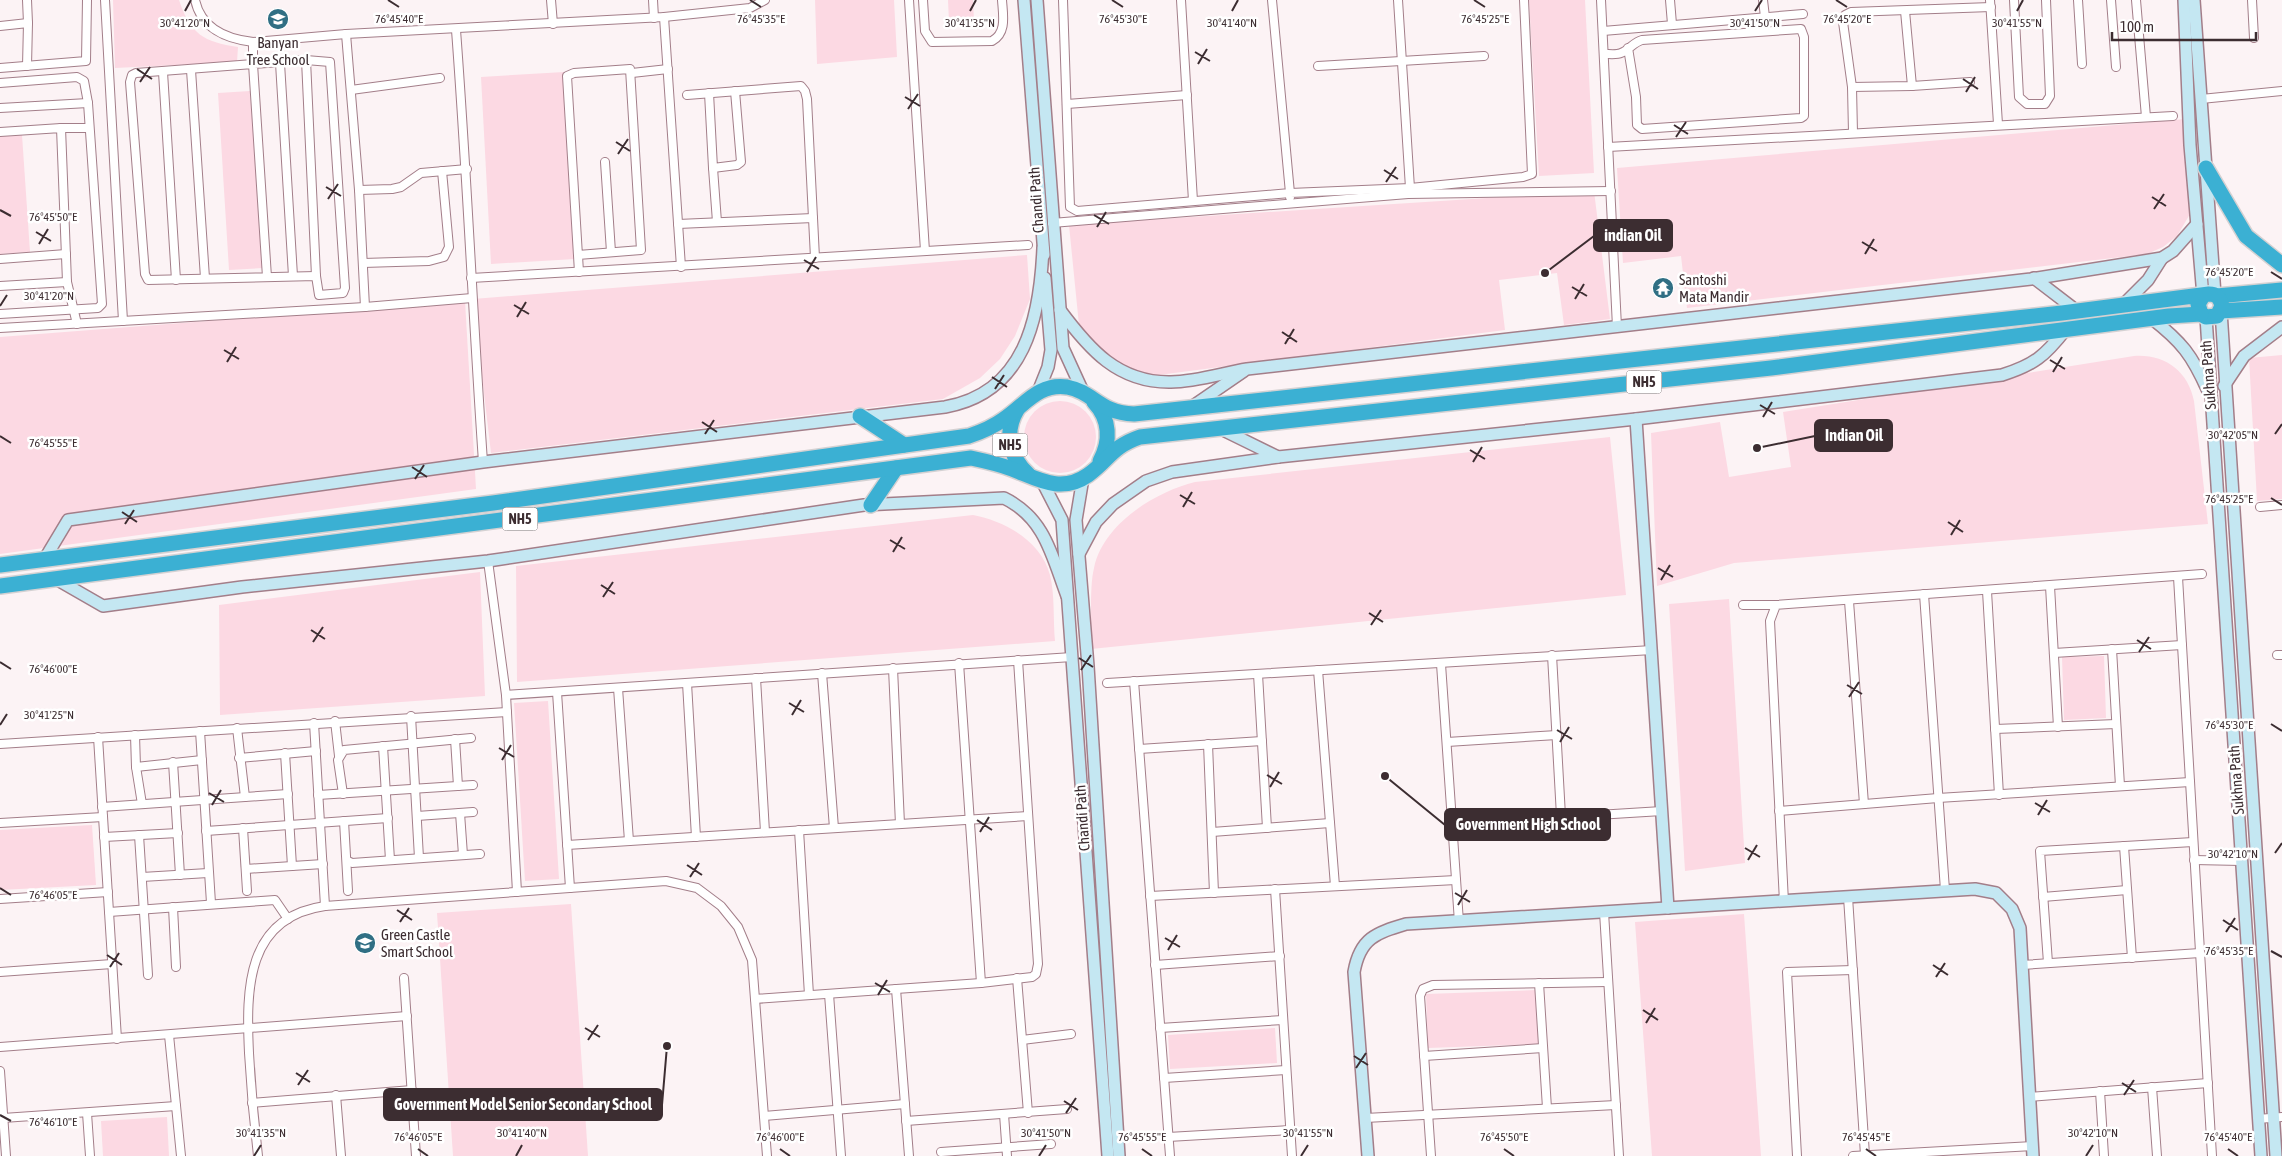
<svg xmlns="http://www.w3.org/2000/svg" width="2282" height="1156" font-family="'Asap Condensed',sans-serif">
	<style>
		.green { fill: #fcd9e3 }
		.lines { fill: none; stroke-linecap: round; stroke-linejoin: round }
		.street-casing { stroke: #a37e89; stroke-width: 10 }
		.secondary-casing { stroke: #a37e89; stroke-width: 14 }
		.highway-casing { stroke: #d4d1d2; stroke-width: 18 }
		.street { stroke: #fff; stroke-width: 8 }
		.secondary { stroke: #c4e7f2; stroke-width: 11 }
		.highway { stroke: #3bb0d3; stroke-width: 15 }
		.ticks { fill: none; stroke: #3c2d31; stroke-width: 2 }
		.labels { text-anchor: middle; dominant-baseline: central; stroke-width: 5; stroke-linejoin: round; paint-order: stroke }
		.shield { fill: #fff; stroke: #766c6f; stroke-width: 1 }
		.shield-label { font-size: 14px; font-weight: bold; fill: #3c2d31 }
		.poi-label { font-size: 15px; fill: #3c2d31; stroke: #fff; text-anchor: start }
		.street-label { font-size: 15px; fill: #3c2d31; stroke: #fff }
		.ticks-label { font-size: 12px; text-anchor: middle; fill: #3c2d31; stroke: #fff; stroke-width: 5; stroke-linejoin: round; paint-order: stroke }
		.leader { fill: none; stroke: #3c2d31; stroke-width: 2 }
		.callout-dot { fill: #3c2d31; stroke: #fff; stroke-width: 2 }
		.callout { fill: #3c2d31; stroke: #3c2d31; stroke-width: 2 }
		.callout-label { font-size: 16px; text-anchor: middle; font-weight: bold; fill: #fff }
	</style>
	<rect width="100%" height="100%" fill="#fcf3f5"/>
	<!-- green -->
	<g class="green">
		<path d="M113,0H179C190,34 204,42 238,47L237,62L115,68Z"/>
		<polygon points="815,0 894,0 897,57 817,64"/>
		<polygon points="948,0 973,0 974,21 949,22"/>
		<polygon points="1529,0 1585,0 1594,173 1539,176"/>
		<polygon points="564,72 575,259 491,264 481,77"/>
		<polygon points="250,91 263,268 229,270 218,93"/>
		<polygon points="2185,119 2190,214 2177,236 2163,247 2147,254 1687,308 1681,256 1623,263 1617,168"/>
		<polygon points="22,135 30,252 0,254 0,136"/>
		<polygon points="1594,191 1610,319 1564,325 1557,273 1499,280 1505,330 1151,376 1127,368 1106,356 1079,325 1069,225"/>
		<polygon points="1027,255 1030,299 1015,336 1000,359 980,378 943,399 491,453 473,299"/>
		<polygon points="465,301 476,489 0,554 0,337"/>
		<polygon points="2282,355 2282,499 2257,501 2249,358"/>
		<path d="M2134,356C2165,354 2188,371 2194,401L2208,524L1734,563L1657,586L1651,433L1720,422L1729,477L1791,467L1783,412Z"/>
		<circle cx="1060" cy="437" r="36"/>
		<path d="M1610,437L1626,595L1091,649C1092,627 1089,589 1094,568C1103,524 1155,492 1195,482Z"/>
		<path d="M973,515C1005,521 1041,541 1050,575C1055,595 1053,620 1055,641L517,682L516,566Z"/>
		<polygon points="480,572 485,696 220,715 219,605"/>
		<polygon points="1729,599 1745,863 1685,871 1669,604"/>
		<polygon points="2104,656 2106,718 2064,720 2062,657"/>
		<polygon points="548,701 559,879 525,881 514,703"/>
		<polygon points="92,825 96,885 0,890 0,830"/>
		<polygon points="571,904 588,1156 453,1156 437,913"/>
		<polygon points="1744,914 1761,1156 1652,1156 1635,922"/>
		<polygon points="1537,990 1539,1044 1428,1048 1426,994"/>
		<polygon points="1275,1028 1277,1063 1170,1069 1168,1035"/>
		<polygon points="167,1117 169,1156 103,1156 101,1121"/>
	</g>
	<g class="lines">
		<!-- street casing -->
		<g class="street-casing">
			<g id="street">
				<polyline points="27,0 28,23"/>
				<polyline points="105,0 123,321"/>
				<path d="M195,0C201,28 226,39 253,42L346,34L664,17L750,8L765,0"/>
				<polyline points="551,0 553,24"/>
				<polyline points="653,0 654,18"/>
				<polyline points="909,0 925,251"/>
				<path d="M923,0L925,31L932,42L992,41C1007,33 1003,15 1002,0"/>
				<polyline points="1063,0 1070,207 1077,211 1290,193 1272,0"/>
				<polyline points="1181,0 1193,201"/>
				<polyline points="1601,0 1617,327"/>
				<polyline points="1670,0 1672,24"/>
				<polyline points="1763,0 1765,17"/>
				<polyline points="1990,0 1998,124"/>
				<polyline points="2014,0 2019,97 2027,104 2045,104 2050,96 2046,0"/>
				<polyline points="2078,0 2082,64"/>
				<polyline points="2111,0 2116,67"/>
				<polyline points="2136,0 2146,117"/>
				<polyline points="2252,0 2254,38"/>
				<polyline points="664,17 681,267"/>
				<polyline points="0,26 28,23 27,66"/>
				<path d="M456,30C467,174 473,318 483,462"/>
				<polyline points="1603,31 1803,14"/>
				<polyline points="346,34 359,190 365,307"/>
				<polyline points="253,42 253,64 136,73 132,75 130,82 145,274 148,280 316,276 319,295 343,293 345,288 330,62 306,60 253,64 267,277"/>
				<path d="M1605,54C1609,54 1617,55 1621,53C1629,50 1634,42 1642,40L1801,29L1804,37V116L1801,118L1642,129L1637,125L1636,97L1628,48"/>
				<polyline points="306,60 316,276"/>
				<polyline points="280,63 293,276"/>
				<polyline points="1318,66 1484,56"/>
				<polyline points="0,68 86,61 87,0"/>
				<polyline points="191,70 205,278"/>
				<polyline points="163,72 176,280"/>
				<polyline points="632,73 668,69"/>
				<polyline points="0,83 77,77 84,81 88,103 102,304 98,308 0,314"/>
				<polyline points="1912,86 1970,82"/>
				<polyline points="1852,87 1912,86 1905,11"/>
				<polyline points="351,90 440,78"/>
				<polyline points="709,93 713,168 737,165 741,162 735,91"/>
				<polyline points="687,95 801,86 805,91 807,99 813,218"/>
				<polyline points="2201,99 2282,91"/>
				<polyline points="1067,104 1187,95"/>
				<polyline points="0,108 88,103"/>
				<polyline points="61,128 89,128"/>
				<polyline points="0,132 61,128 67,282 77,324"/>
				<polyline points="1853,133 1852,87 1843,22 1845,15 1851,12 1991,7"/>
				<polyline points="1608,147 2173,116"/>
				<polyline points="605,162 611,252"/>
				<polyline points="713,168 717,222"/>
				<polyline points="1410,188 1523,177 1532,174 1524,0"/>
				<polyline points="359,190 392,189 401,187 421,173 467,169"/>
				<polyline points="1290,197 1290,193 1410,188 1398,0"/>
				<polyline points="1052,223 1408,194 1611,191"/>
				<polyline points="678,224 813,218 815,258"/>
				<polyline points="578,255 641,250 630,69 574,73 567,76 579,272"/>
				<polyline points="0,259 66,254"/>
				<polyline points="363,263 429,261 444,257 449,247 442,171"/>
				<polyline points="471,278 1028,245"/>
				<polyline points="0,286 67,282"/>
				<polyline points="0,328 365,307 472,298"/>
				<polyline points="2260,507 2282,505"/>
				<polyline points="488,561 506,695 517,892"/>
				<polyline points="2178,577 2212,1156"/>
				<polyline points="2050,586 2058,727"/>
				<polyline points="1987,591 1999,795"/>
				<polyline points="1924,594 1945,890"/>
				<polyline points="1849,601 1864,804"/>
				<polyline points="1743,605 1776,605"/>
				<polyline points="2112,649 2120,786"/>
				<polyline points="2054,653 2182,645"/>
				<polyline points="1552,655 1561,816"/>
				<polyline points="2277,655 2282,655"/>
				<polyline points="959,663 981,983"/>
				<polyline points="1441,664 1459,922"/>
				<polyline points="893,668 900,824"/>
				<polyline points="1318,670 1335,886"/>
				<polyline points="822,673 834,828"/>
				<polyline points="1258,674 1267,828"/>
				<polyline points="756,678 765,832"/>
				<polyline points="1134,681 1170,1156"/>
				<polyline points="687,683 696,837"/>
				<polyline points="1107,683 1652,650"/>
				<polyline points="618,688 629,841"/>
				<polyline points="557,692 570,888"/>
				<polyline points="506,695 1072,657"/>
				<polyline points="411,716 419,858"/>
				<polyline points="335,721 339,756"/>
				<polyline points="314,723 325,906"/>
				<polyline points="237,728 245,797"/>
				<polyline points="1995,729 2116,724"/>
				<polyline points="200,731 211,903"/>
				<polyline points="135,735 136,767 142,804"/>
				<polyline points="98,737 117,1039"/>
				<polyline points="455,739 458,786"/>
				<polyline points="1447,742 1557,735"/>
				<polyline points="0,744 507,712"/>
				<polyline points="1208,744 1214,893"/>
				<polyline points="383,746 390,860"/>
				<polyline points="1139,749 1262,741"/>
				<polyline points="285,753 292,866"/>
				<polyline points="239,758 316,751"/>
				<polyline points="173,762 180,875"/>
				<polyline points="136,767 202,760"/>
				<polyline points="343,794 338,760 344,750 471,738"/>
				<polyline points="318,795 473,785"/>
				<polyline points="102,807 288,794"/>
				<polyline points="1779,811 1938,798 2190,782"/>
				<polyline points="460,813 463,855"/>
				<polyline points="417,816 473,812"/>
				<polyline points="344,821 348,891"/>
				<polyline points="0,823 103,817"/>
				<polyline points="1452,824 1662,811"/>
				<polyline points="243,828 247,891"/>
				<polyline points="799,830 809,995"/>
				<polyline points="206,831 388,818"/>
				<polyline points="1212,832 1330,823"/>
				<polyline points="139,835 148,975"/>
				<polyline points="104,837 178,833"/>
				<polyline points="567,845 1028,816"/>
				<polyline points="2124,846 2132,958"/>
				<polyline points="2194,860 2241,861"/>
				<polyline points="348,861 352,863 480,854"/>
				<polyline points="246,869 323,864"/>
				<polyline points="142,877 208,873"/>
				<polyline points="1275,889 1292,1156"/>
				<polyline points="1150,896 1456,880"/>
				<polyline points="1848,897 1865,1155"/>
				<polyline points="2043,897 2127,890"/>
				<polyline points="0,899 108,892"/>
				<polyline points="1784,902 1770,621 1776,605 2202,574"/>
				<polyline points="173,907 176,967"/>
				<polyline points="109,912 275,900 288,919"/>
				<polyline points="1604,912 1619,1156"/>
				<polyline points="2048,963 2040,851 2193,842"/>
				<polyline points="1155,965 1280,956"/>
				<polyline points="2022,965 2200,953"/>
				<polyline points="0,972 112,964"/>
				<polyline points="404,978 416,1156"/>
				<polyline points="1017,978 1028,1113"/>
				<polyline points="1539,983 1547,1108"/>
				<polyline points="896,989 909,1156"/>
				<polyline points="829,994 841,1156"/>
				<polyline points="755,999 981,983 1032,977 1036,974 1038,964 1018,660"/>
				<polyline points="1160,1028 1283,1020"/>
				<polyline points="169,1035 181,1156"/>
				<polyline points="1022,1040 1071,1034"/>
				<polyline points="0,1047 407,1016"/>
				<polyline points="1424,1056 1543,1048"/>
				<polyline points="0,1071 6,1156"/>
				<polyline points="1164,1078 1286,1070"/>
				<polyline points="2152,1087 2157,1156"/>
				<polyline points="2100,1091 2104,1156"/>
				<polyline points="336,1095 341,1156"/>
				<polyline points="2030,1097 2208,1083"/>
				<polyline points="252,1103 412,1090"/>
				<polyline points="87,1113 90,1156"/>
				<polyline points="1004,1114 1007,1156"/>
				<polyline points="764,1116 905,1104"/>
				<polyline points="3,1118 176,1106"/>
				<polyline points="1365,1118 1616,1105"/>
				<polyline points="2258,1119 2282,1117"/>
				<polyline points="906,1121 1067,1109"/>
				<polyline points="1168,1137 1290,1130"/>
				<polyline points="941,1152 1051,1144"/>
				<path d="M258,1156C254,1122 251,1088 249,1053C246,989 246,917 325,906L666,881L697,888L721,906L738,927L752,960L767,1156"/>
				<polyline points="1431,1156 1420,996 1423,989 1433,985 1608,982"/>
				<polyline points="1797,1156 1787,972 1853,970"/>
				<polyline points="1853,1156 2033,1146"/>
			</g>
		</g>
		<!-- secondary casing -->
		<g class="secondary-casing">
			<g id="secondary">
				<polyline points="1024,0 1044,255"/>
				<polyline points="1037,0 1063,348 1084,394"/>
				<polyline points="2184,0 2190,145 2203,296"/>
				<polyline points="2194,0 2215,295"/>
				<polyline points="2034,278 2077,311"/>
				<polyline points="2123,305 2148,280 2162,258"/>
				<path d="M1060,310C1089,349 1118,383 1171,382C1196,382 1223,373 1247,369L2031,279L2162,258L2173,251L2197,224"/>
				<polyline points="2221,311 2276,1156"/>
				<polyline points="2206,317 2261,1156"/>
				<path d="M2151,318C2182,342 2192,355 2208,391"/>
				<polyline points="2224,386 2244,356 2282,327"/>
				<polyline points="1038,392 1048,367 1051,350 1045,278"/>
				<polyline points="1193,406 1244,371"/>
				<polyline points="1636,419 1668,908"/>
				<polyline points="1219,428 1278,457"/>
				<polyline points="1083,478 1076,520 1088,666 1119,1156"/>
				<polyline points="1043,483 1062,520 1108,1156"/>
				<path d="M1079,554L1096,522L1113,504L1146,481L1172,472L1278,457L1636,419L2002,375C2034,365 2045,356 2066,329"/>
				<path d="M44,560L68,520L483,462L945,407C1025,393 1040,318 1043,248"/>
				<path d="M56,579L103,606L242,587L488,561L864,505L1004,498C1045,518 1052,556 1067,596"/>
				<path d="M1368,1156L1354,972C1360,938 1376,933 1406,924L1975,889L1996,893L2012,909L2020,928L2033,1156"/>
			</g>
		</g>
		<!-- highway casing -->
		<g class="highway-casing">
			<g id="highway">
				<polyline points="2206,168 2246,236 2282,265"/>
				<polyline points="2217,296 2282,290"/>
				<polyline points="2221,311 2282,307"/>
				<path d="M1094,402C1110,419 1111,441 1100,461"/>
				<path d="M1017,410C1004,432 1009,457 1028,474"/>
				<polyline points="860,416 904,445"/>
				<polyline points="871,505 896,468"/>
				<path d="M0,565L493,503L969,436C981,432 993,427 1004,419C1025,405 1038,383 1067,387C1094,392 1099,413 1134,414L2062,313L2209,294C2217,294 2220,298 2222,306L2217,316L2206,317L2201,314L2198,304L2203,296"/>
				<path d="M0,586L971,458C985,461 999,464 1012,469C1038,479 1061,494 1088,475C1109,460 1111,447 1140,437L1771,368L2169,316L2201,314"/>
			</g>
		</g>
		<!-- street -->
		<use href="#street" class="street"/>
		<!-- secondary -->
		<use href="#secondary" class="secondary"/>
		<!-- highway -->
		<use href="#highway" class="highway"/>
	</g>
	<!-- ticks -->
	<path class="ticks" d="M388,0L399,7M750,0L761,7M1112,0L1123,7M1474,0L1485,7M1836,0L1847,7M185,11L191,0M970,11L976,0M1232,11L1238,0M1755,11L1762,0M2017,11L2023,0M1195,52L1210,61M1198,64L1207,49M137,69L152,79M1963,79L1978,89M140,82L150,67M1966,92L1975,77M905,97L920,106M908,109L918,94M1674,125L1688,134M1676,137L1686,122M616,142L630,151M618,154L628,139M1384,170L1398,179M1386,182L1396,167M326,187L341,196M2152,197L2166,206M328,199L338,184M2154,209L2164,194M0,210L11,216M1094,215L1109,224M1097,227L1106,212M36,232L51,241M1862,242L1877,251M39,244L48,229M1865,254L1874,239M804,260L819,269M807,272L816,257M2271,272L2282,279M1572,287L1587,296M1575,299L1584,284M514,305L529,314M0,306L7,295M517,317L526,302M1282,332L1297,342M1285,344L1294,329M224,350L239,359M2050,360L2065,369M227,362L236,347M2053,372L2062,357M992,377L1007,387M995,389L1004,375M1760,405L1775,414M1763,417L1772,402M702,422L717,432M705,434L714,420M2275,434L2282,424M0,436L11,443M1470,450L1485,459M1473,462L1482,447M412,467L427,477M415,479L424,465M1180,495L1195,504M2271,498L2282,505M1183,507L1192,492M122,512L137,522M1948,522L1963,532M125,524L134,510M1951,535L1960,520M890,540L905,549M893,552L902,537M1658,568L1673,577M1661,580L1670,565M601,585L615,594M603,597L613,582M1369,613L1383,622M1371,625L1381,610M311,630L325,639M2137,640L2151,649M313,642L323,627M2139,652L2149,637M1079,658L1093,667M0,662L11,669M1081,670L1091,655M1847,685L1862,694M1849,697L1859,682M789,703L804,712M792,715L801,700M2271,724L2282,731M0,725L7,714M1557,730L1572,739M1560,742L1569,727M499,748L514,757M502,760L511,745M1267,775L1282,784M1270,787L1279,772M209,793L224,802M2035,803L2050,812M212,805L221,790M2038,815L2047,800M977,820L992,830M980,832L989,817M1745,848L1760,857M2275,853L2282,843M1748,860L1757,845M687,865L702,875M690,877L699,863M0,888L11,895M1455,893L1470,902M1458,905L1467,890M397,910L412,920M2223,920L2238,930M400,922L409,908M2226,932L2235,918M1165,938L1180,947M1168,950L1177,935M2271,951L2282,957M107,955L122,965M1933,965L1948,975M110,967L119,953M1936,977L1945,963M875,983L890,992M878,995L887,980M1643,1010L1658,1020M1646,1023L1655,1008M585,1028L600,1037M588,1040L598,1025M1354,1056L1368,1065M1356,1068L1366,1053M296,1073L310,1082M2122,1083L2136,1092M298,1085L308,1070M2124,1095L2134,1080M1064,1101L1078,1110M1066,1113L1076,1098M0,1115L11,1121M418,1149L428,1156M780,1149L790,1156M1142,1149L1152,1156M1504,1149L1514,1156M1866,1149L1876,1156M2228,1149L2238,1156M254,1156L261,1145M516,1156L522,1145M1039,1156L1046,1145M1301,1156L1308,1145M2086,1156L2093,1145"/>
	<!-- icons -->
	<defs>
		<g id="school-disc" transform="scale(1.125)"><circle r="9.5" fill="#306f84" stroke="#fff"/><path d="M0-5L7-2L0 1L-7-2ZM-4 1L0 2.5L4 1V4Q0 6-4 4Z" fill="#fff"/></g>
		<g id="temple-disc" transform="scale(1.125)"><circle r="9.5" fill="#306f84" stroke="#fff"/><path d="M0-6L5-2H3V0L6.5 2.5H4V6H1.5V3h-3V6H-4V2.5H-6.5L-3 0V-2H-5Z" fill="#fff"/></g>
	</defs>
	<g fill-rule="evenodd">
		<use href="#school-disc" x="278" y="19"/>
		<use href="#temple-disc" x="1663" y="288"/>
		<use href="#school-disc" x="365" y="943"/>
	</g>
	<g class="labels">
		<!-- shield labels -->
		<g class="shield">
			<rect x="1626.5" y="370.5" width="35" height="23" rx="4"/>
			<rect x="992.5" y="433.5" width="35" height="23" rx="4"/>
			<rect x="502.5" y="507.5" width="35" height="23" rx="4"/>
		</g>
		<g class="shield-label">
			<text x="1644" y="382">NH5</text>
			<text x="1010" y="445">NH5</text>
			<text x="520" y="519">NH5</text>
		</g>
		<!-- poi labels -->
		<g class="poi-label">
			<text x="278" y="42" text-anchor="middle">Banyan<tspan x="278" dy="17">Tree School</tspan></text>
			<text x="1679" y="279">Santoshi<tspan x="1679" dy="17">Mata Mandir</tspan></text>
			<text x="381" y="934">Green Castle<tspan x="381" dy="17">Smart School</tspan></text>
		</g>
		<!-- street labels -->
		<g class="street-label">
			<text transform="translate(1036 200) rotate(-94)">Chandi Path</text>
			<text transform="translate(2208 375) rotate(-94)">Sukhna Path</text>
			<text transform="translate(2236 780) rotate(-94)">Sukhna Path</text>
			<text transform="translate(1082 818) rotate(-94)">Chandi Path</text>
		</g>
	</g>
	<g class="ticks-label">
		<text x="1847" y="23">76°45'20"E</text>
		<text x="399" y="23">76°45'40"E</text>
		<text x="761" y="23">76°45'35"E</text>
		<text x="1123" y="23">76°45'30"E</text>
		<text x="1485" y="23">76°45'25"E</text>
		<text x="185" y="27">30°41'20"N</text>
		<text x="970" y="27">30°41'35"N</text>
		<text x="1232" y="27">30°41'40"N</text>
		<text x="1755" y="27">30°41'50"N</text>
		<text x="2017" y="27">30°41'55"N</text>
		<text x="53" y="221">76°45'50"E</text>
		<text x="2229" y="276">76°45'20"E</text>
		<text x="49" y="300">30°41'20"N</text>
		<text x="2233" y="439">30°42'05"N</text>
		<text x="53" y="447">76°45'55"E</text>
		<text x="2229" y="503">76°45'25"E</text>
		<text x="53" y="673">76°46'00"E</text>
		<text x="49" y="719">30°41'25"N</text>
		<text x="2229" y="729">76°45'30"E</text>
		<text x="2233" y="858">30°42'10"N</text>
		<text x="53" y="899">76°46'05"E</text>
		<text x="2229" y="955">76°45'35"E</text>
		<text x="53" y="1126">76°46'10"E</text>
		<text x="261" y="1137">30°41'35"N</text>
		<text x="522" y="1137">30°41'40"N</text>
		<text x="1046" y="1137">30°41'50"N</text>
		<text x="1308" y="1137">30°41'55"N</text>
		<text x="2093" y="1137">30°42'10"N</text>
		<text x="418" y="1141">76°46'05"E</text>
		<text x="780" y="1141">76°46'00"E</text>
		<text x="1142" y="1141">76°45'55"E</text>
		<text x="1504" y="1141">76°45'50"E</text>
		<text x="1866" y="1141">76°45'45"E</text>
		<text x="2228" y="1141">76°45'40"E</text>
	</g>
	<!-- callouts -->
	<path class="leader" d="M1545 273L1594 236M1757 448L1815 436M1385 776L1445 825M667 1046L662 1105"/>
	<g class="callout-dot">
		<circle cx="1545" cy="273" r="5"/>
		<circle cx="1757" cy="448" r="5"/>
		<circle cx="1385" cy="776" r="5"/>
		<circle cx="667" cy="1046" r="5"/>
	</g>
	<g class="callout">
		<rect x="1594" y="220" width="78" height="31" rx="5"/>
		<rect x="1815" y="420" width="77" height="31" rx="5"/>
		<rect x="1445" y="809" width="165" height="31" rx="5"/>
		<rect x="384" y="1089" width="278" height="31" rx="5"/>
	</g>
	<g class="callout-label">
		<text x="1633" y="241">indian Oil</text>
		<text x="1854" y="441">Indian Oil</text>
		<text x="1528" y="830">Government High School</text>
		<text x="523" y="1110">Government Model Senior Secondary School</text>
	</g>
	<!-- scale -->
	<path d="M2112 32v8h144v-8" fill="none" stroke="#3c2d31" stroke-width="2.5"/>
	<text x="2120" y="32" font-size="15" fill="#3c2d31" stroke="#ffffff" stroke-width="4" paint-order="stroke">100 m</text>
</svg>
